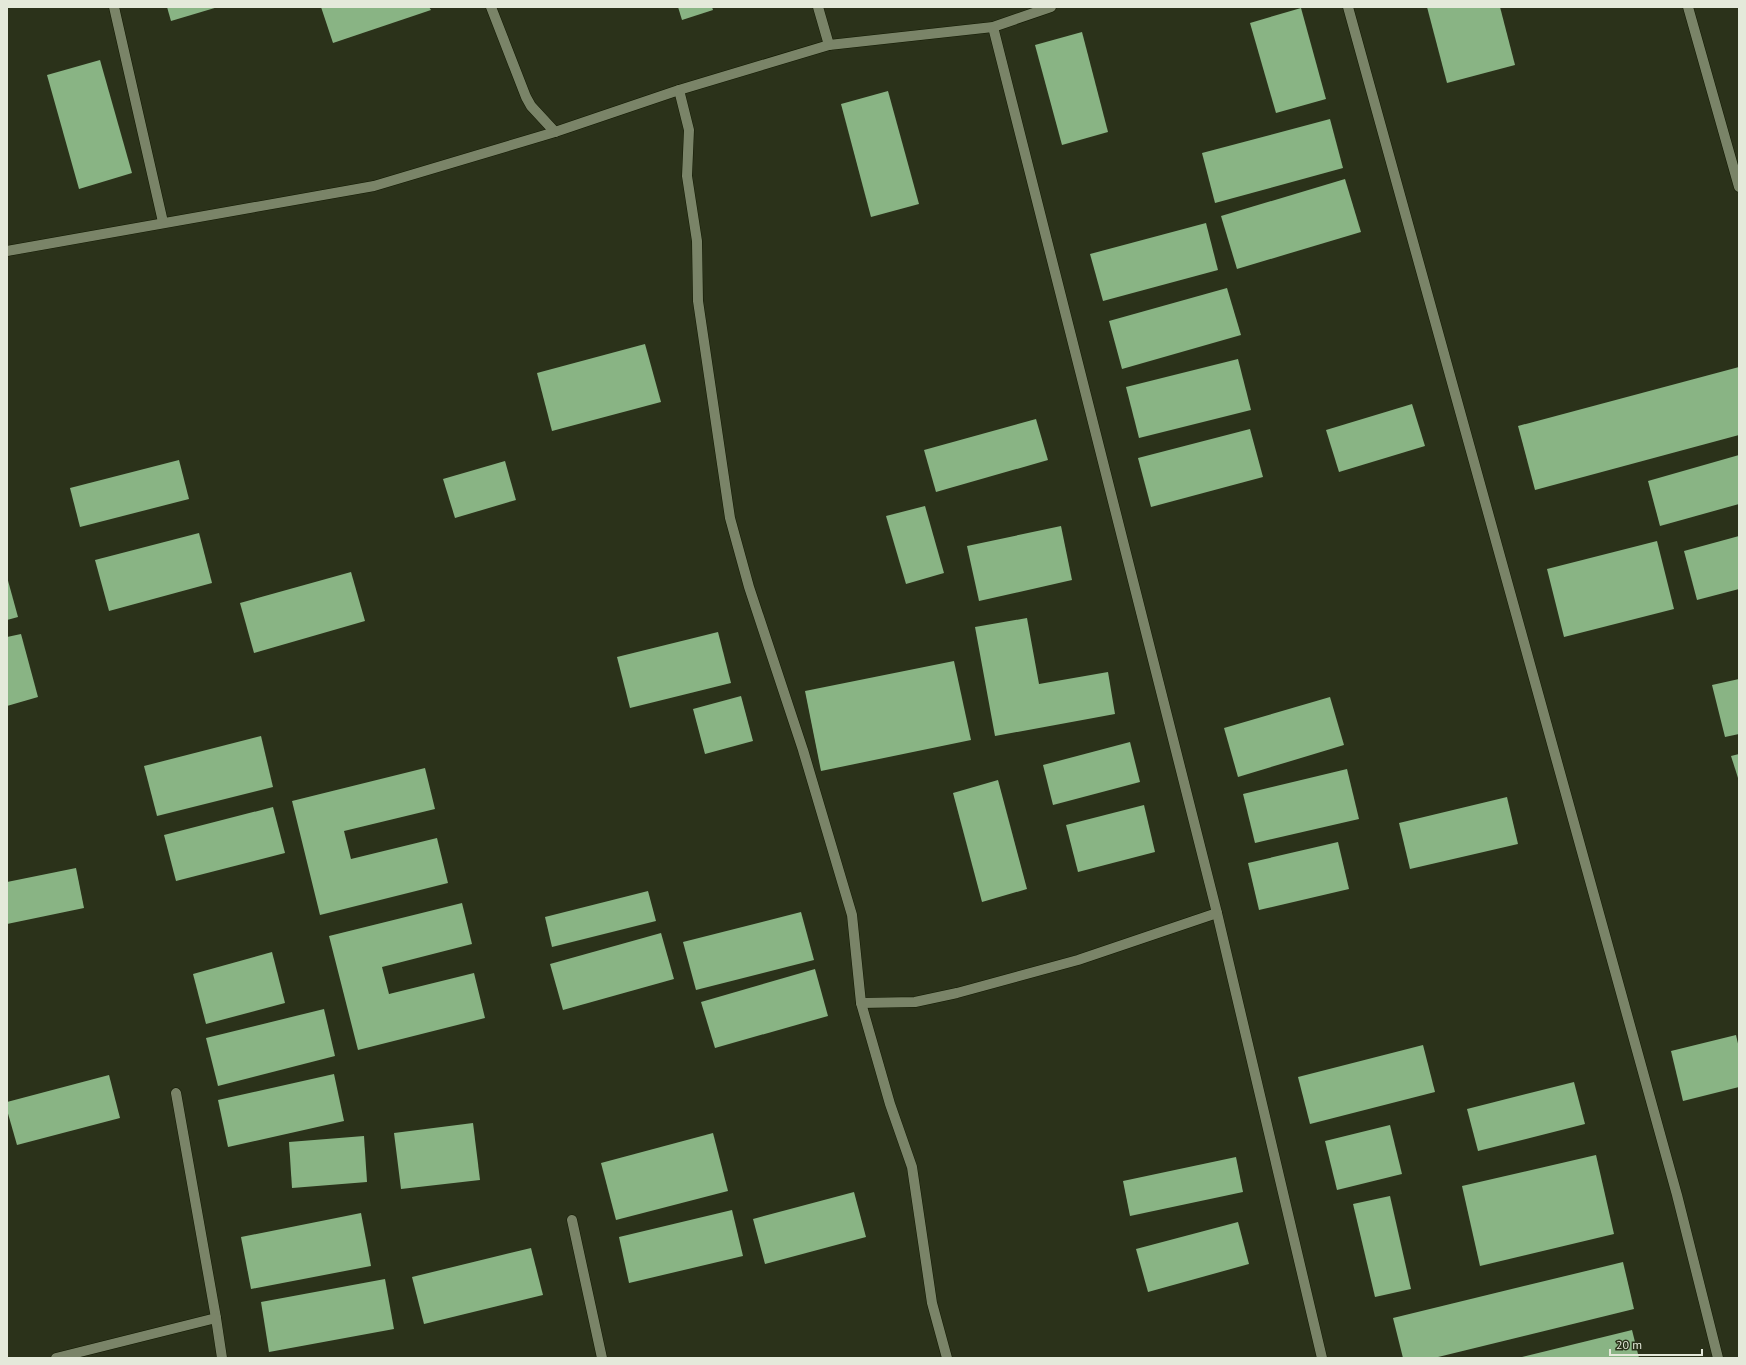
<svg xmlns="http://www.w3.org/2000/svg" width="1746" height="1365" font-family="'PT Sans',sans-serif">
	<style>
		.building { fill: #89b484 }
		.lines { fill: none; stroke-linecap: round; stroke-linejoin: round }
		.minor-casing { stroke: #131a03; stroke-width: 11 }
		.minor { stroke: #7a8468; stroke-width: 10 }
	</style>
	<rect width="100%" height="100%" fill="#2b321a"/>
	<!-- building -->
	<g class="building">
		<polygon points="167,7 218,7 171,21"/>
		<polygon points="321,7 429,7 431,10 333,43"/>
		<polygon points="678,7 712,7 713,10 682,20"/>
		<polygon points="1427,7 1500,7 1515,65 1447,83"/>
		<polygon points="1301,8 1326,99 1276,113 1250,23"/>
		<polygon points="1082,32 1108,132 1062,145 1035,45"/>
		<polygon points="100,60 132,173 79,189 47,75"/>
		<polygon points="888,91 919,204 871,217 841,104"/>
		<polygon points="1330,119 1343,168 1215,203 1202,153"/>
		<polygon points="1345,179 1361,232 1237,269 1221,216"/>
		<polygon points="1206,223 1218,270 1103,301 1090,254"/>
		<polygon points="1227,288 1241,335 1122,369 1109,321"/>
		<polygon points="645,344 661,402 552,431 537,373"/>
		<polygon points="1238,359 1251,410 1139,438 1126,387"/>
		<polygon points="1739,367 1739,435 1535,490 1518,426"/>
		<polygon points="1412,404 1425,446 1339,472 1326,430"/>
		<polygon points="1036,419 1048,460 936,492 924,450"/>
		<polygon points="1250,429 1263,477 1151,507 1138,458"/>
		<polygon points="1739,455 1739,504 1660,526 1648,481"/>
		<polygon points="179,460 189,499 80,527 70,488"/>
		<polygon points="505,461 516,500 455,518 443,479"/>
		<polygon points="925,506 944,573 906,584 886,516"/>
		<polygon points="1061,526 1072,580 979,601 967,546"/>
		<polygon points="199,533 212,583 109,611 95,560"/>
		<polygon points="1739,536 1739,589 1697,600 1684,551"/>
		<polygon points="1657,541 1674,609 1564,637 1547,569"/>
		<polygon points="351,572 365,621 254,653 240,603"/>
		<polygon points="7,577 18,617 7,620"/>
		<polygon points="1027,618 1039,684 1108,672 1115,714 995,736 975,627"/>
		<polygon points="718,632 731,683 630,708 617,657"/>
		<polygon points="21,634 38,697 7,706 7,637"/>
		<polygon points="954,661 971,740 821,771 805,691"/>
		<polygon points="1739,679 1739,734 1725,737 1712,685"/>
		<polygon points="741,696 753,741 705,754 693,709"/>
		<polygon points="1330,697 1344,745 1238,777 1224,728"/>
		<polygon points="261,736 273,787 157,816 144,766"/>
		<polygon points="1130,742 1140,782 1053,805 1043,765"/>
		<polygon points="1739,754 1739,781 1731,756"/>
		<polygon points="425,768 435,809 344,831 351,859 437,838 448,883 320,915 292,801"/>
		<polygon points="1347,769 1359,819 1255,843 1243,794"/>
		<polygon points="998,780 1027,889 982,902 953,793"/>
		<polygon points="1507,797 1518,844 1410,869 1399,823"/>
		<polygon points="1144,805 1155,852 1078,872 1066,825"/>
		<polygon points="273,807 285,853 176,881 164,835"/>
		<polygon points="1338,842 1349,889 1259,910 1248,863"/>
		<polygon points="76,868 84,908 7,924 7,882"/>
		<polygon points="648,891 656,921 552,947 545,917"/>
		<polygon points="462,903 472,944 382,967 389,994 474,973 485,1018 358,1050 329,936"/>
		<polygon points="801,912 814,960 696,990 683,942"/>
		<polygon points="661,933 674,979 563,1010 550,964"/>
		<polygon points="272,952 285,1003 206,1024 193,974"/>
		<polygon points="815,969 828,1016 715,1048 701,1002"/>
		<polygon points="324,1009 335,1056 218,1086 206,1038"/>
		<polygon points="1736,1035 1739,1048 1739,1087 1683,1101 1671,1051"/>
		<polygon points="1423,1045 1435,1092 1310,1124 1298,1077"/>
		<polygon points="334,1074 344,1121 228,1147 218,1100"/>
		<polygon points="109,1075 120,1118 17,1145 7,1110 7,1102"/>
		<polygon points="1574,1082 1585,1124 1478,1151 1467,1109"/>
		<polygon points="473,1123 480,1180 401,1189 394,1133"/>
		<polygon points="1390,1125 1402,1174 1337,1190 1325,1141"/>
		<polygon points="713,1133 728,1191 616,1220 601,1163"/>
		<polygon points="364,1136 367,1182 292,1188 289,1142"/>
		<polygon points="1596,1155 1614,1234 1480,1266 1462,1186"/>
		<polygon points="1236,1157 1243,1192 1130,1216 1123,1181"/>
		<polygon points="854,1192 866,1237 765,1264 753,1219"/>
		<polygon points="1390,1196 1411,1289 1375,1297 1353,1204"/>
		<polygon points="732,1210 743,1256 629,1283 619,1237"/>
		<polygon points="361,1213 371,1266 251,1289 241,1237"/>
		<polygon points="1238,1222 1249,1264 1148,1292 1136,1249"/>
		<polygon points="531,1248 543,1295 424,1324 412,1277"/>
		<polygon points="1623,1262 1634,1309 1434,1358 1403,1358 1393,1318"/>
		<polygon points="385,1279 394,1329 269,1352 261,1302"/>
		<polygon points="1632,1330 1639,1358 1523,1358 1522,1357"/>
	</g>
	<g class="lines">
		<!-- minor casing -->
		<g class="minor-casing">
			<g id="minor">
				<polyline points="114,7 163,222"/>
				<polyline points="491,7 526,97 531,106 555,132"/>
				<polyline points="818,7 829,45"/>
				<polyline points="1348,7 1677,1195 1718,1358"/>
				<polyline points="1688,7 1739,187"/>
				<polyline points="993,27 1217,913 1322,1358"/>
				<polyline points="679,90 689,130 687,176 697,241 698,301 730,518 749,587 803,750 852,915 861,1003 890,1104 912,1167 932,1303 947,1358"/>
				<polyline points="7,251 374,186 555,132 679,90 829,45 993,27 1051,7"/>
				<polyline points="861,1003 915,1002 957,993 1078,960 1217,913"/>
				<polyline points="176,1093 216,1318"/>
				<polyline points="572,1220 602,1358"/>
				<polyline points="56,1358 216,1318 222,1358"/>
			</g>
		</g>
		<!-- minor -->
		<use href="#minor" class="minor"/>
	</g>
	<!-- border -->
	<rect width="1746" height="1365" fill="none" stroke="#e4e9da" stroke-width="16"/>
	<!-- scale -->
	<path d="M1610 1349v6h92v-6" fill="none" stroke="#e4e9da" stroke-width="2"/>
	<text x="1616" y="1349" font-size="12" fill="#e4e9da" stroke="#2b321a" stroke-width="3" paint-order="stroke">20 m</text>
</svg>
